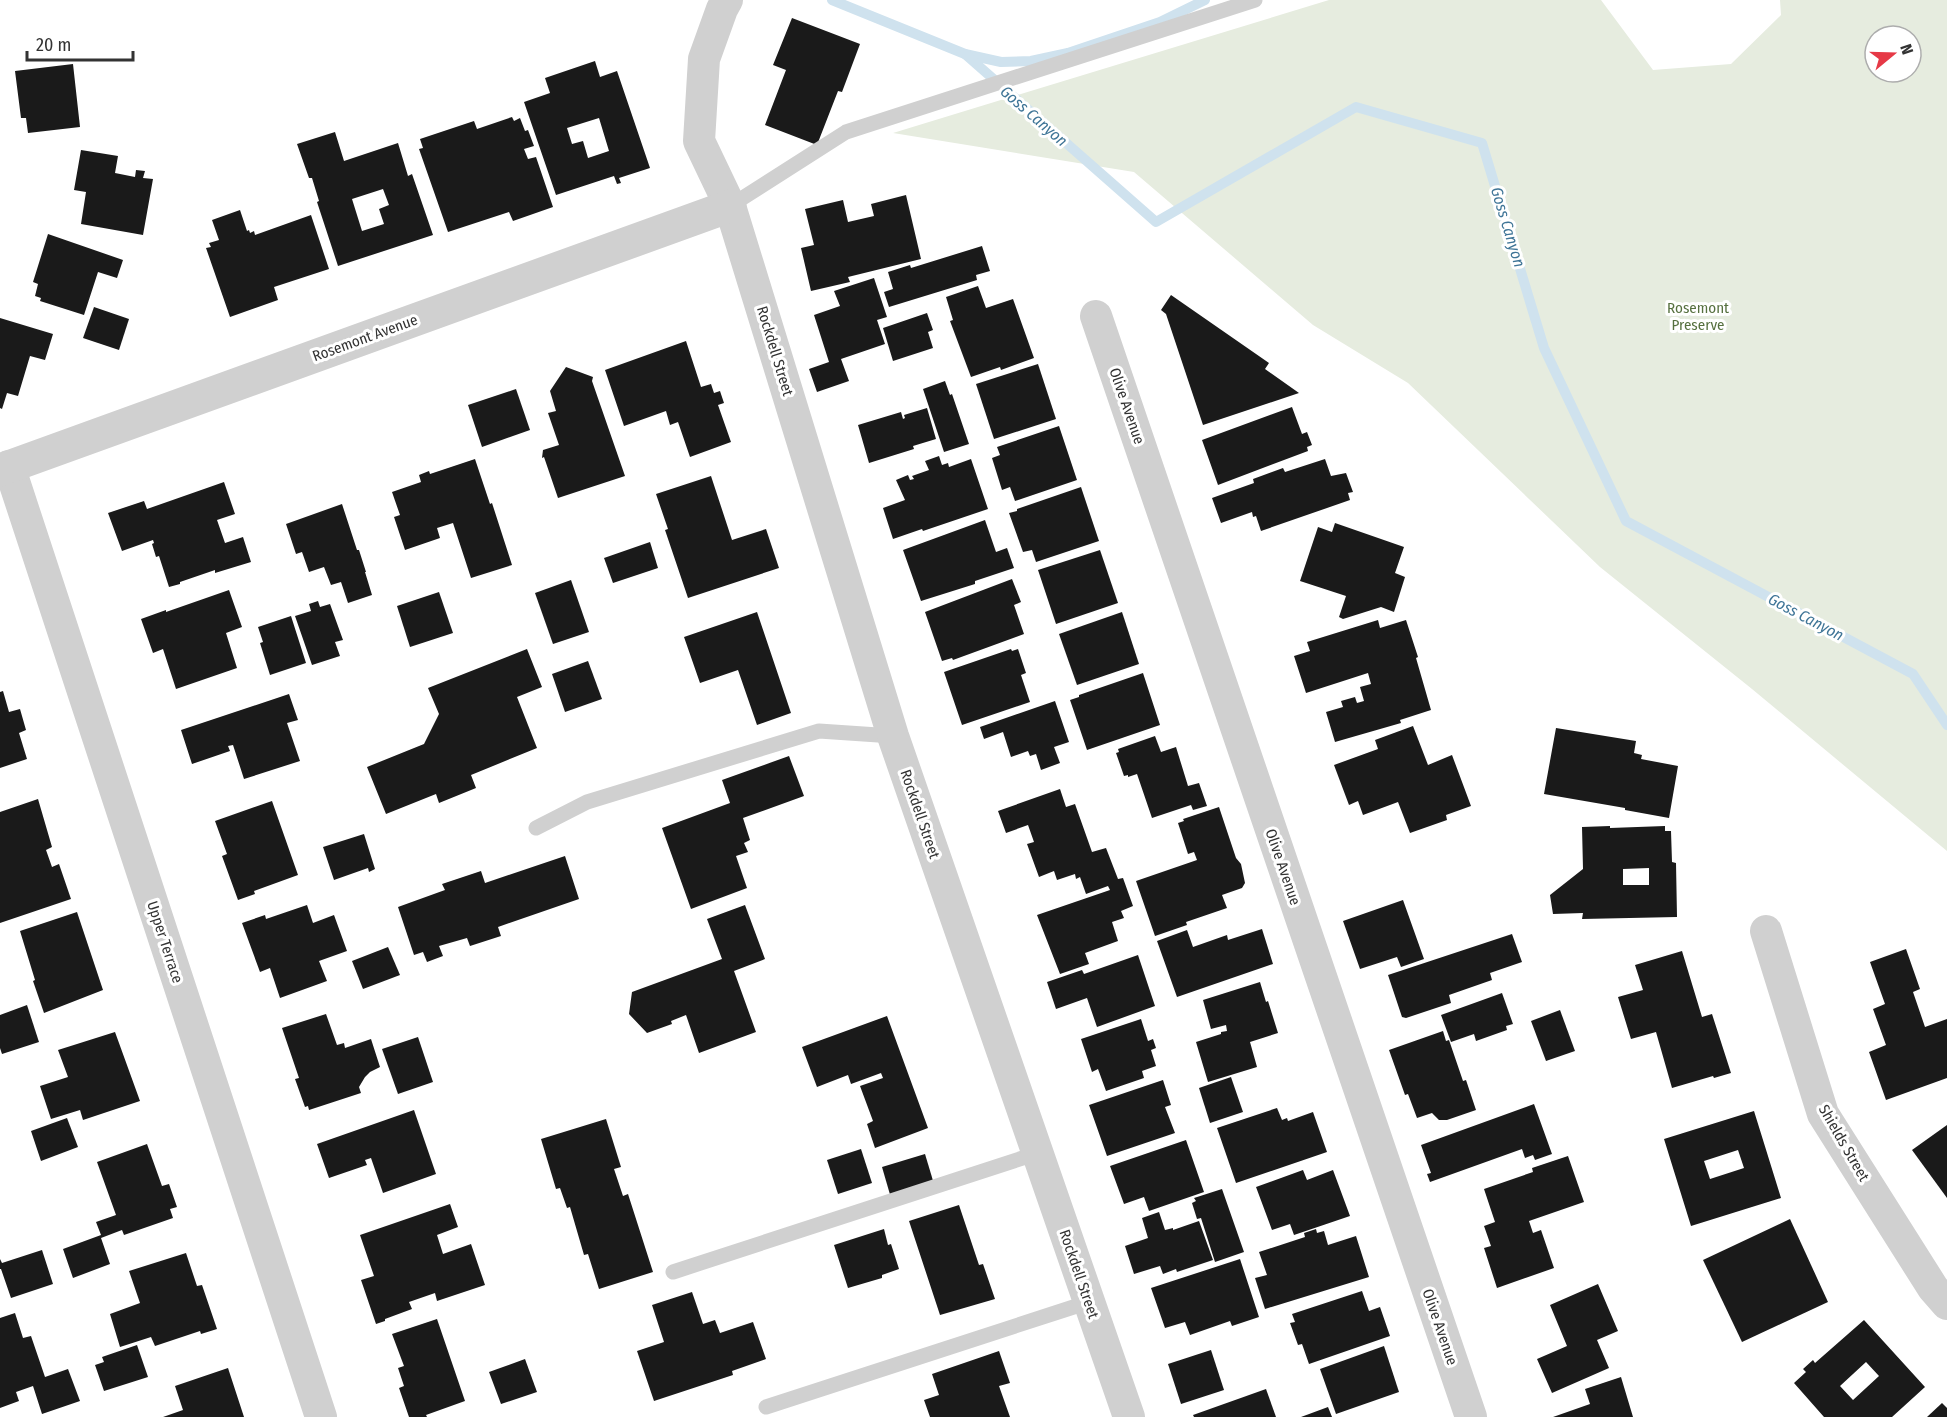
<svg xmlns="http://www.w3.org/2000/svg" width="1947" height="1417" font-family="'Fira Sans Condensed',sans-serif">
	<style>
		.green { fill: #e6ecdf; fill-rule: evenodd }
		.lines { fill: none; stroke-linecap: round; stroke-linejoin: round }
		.stream { stroke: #cfe2ee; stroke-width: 10 }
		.building { fill: #1a1a1a; fill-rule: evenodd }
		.service { stroke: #d0d0d0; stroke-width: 15 }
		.minor { stroke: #d0d0d0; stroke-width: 32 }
		.tertiary { stroke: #d0d0d0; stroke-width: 33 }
		.labels { text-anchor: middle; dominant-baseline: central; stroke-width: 6; stroke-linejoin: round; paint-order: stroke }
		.park-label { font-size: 15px; fill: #56703f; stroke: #fff }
		.street-label { font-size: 15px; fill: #333; stroke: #fff }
		.water-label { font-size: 16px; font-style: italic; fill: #3f7597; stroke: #fff }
	</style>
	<rect width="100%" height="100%" fill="#fff"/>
	<!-- green -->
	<path class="green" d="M1329,0H1601L1653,70L1731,64L1781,15L1780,0H1947V851L1752,689L1600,567L1408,383L1313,325L1134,172L893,133ZM1875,36H1911V72H1875Z"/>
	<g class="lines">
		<!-- stream -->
		<g class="stream">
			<polyline points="832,0 965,54 1001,62 1031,61 1068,53 1160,22 1205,0"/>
			<polyline points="965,54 1156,222 1356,107 1482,143 1544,348 1626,521 1913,674 1947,725"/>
		</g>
	</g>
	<!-- building -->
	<g class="building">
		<polygon points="792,18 860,44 842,92 838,91 817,145 765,125 786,70 773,65"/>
		<path d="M595,61L600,77L617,71L650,168L619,178L621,183L617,184L614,176L556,195L524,102L550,93L545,78ZM599,118L609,151L588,158L583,141L572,144L567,128Z"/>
		<polygon points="73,64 80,127 28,133 26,118 21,118 15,71"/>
		<polygon points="512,117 514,121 520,118 525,131 528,130 534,146 524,149 528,159 536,157 553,207 513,221 509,212 448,232 419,149 423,148 420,139 474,121 477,129"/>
		<path d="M335,132L344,161L398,143L408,176L412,174L433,235L338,266L317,202L319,201L312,178H309L297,144ZM383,189L389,205L379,209L384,224L362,231L352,199Z"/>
		<polygon points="81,150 118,156 115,173 135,177 136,170 145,171 143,178 153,179 143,235 81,224 86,192 74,190"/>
		<polygon points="906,195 921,259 848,277 850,282 811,291 801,248 814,245 805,209 843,200 848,222 874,216 871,204"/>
		<polygon points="240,210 247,231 249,230 250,233 254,231 255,235 311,215 329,269 274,287 278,300 230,317 206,248 211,247 209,243 219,240 212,220"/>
		<polygon points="48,234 123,260 117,278 98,272 84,315 40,301 41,298 35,296 38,284 33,282"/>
		<polygon points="982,246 990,271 976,275 977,280 889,307 884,292 893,289 888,272 910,265 911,268"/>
		<polygon points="874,278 887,317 877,320 885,344 841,359 849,381 817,392 809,369 829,362 814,315 840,306 834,291"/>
		<polygon points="978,286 986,308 1013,299 1034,358 1001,370 1000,367 971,377 950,321 953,320 946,297"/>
		<polygon points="1171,295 1269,363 1265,369 1299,393 1203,425 1166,314 1161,310"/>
		<polygon points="94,307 129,319 119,350 83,338"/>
		<polygon points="927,313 933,330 928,332 933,348 893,361 883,328"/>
		<polygon points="0,318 53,334 45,360 30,356 18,396 7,393 2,409 0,408"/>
		<polygon points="686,341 701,387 711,384 714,393 720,391 724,403 718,405 731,442 690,457 678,422 670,425 666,411 624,426 605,370"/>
		<polygon points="1038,364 1056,419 994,439 976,384"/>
		<polygon points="566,367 593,377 592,381 625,476 558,498 544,457 542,458 543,450 559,445 548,413 556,411 550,391"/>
		<polygon points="945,381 950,395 952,394 969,444 944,452 923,389"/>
		<polygon points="516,389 530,430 482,447 468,405"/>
		<polygon points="1292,407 1302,434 1307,432 1312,445 1307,447 1308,451 1218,485 1202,440"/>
		<polygon points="927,408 936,439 913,446 914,449 869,463 858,425 901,412 903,419 905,418 904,415"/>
		<polygon points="1059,426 1077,480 1015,501 1010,487 1002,490 992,458 1000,455 997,447"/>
		<polygon points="939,456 942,465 948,463 949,467 971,459 988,509 923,531 922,529 893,539 883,508 905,500 896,480 908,475 910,480 914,479 912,476 929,470 925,461"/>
		<polygon points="475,459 490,504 492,503 512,565 471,578 453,523 437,528 440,538 405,550 394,517 400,515 392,492 421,482 419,475 429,471 430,474"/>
		<polygon points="1325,459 1331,476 1346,473 1353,492 1348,493 1350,500 1261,531 1256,516 1253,517 1252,512 1221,523 1212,498 1254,483 1253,479 1283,468 1285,472"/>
		<polygon points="711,476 732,540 766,529 779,568 688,598 665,530 668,529 656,494"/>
		<polygon points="224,482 235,514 217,520 225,543 243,537 251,562 215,573 215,570 180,582 180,584 169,587 159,556 156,557 152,544 154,543 153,540 122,551 108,513 144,501 147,509"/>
		<polygon points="1081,487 1099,541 1036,562 1032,550 1023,552 1009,513 1017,511 1017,509"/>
		<polygon points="342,504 357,550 359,550 366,572 365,572 372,595 348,603 341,582 331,585 324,567 309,572 302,552 296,554 286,524"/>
		<polygon points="985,520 996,552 1007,548 1014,568 975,581 975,584 921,601 903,550"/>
		<polygon points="1335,523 1404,547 1395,573 1405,577 1394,612 1381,607 1343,619 1339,617 1346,596 1300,581 1318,527 1332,532"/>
		<polygon points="650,542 658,568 613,583 604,558"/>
		<polygon points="1100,550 1118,603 1056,624 1038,570"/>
		<polygon points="1012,579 1021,602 1014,605 1024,634 953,660 952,658 942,661 925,612"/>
		<polygon points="571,580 589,632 553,644 535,593"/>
		<polygon points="229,590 242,627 226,633 237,668 176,689 163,649 153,653 141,619 166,610 166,612"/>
		<polygon points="439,592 453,633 410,647 397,606"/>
		<polygon points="318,601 320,607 330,604 343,640 335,642 340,656 312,665 295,616 311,611 309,604"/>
		<polygon points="757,612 791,713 757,725 738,670 700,683 684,637"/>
		<polygon points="1122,612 1139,664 1077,685 1059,634"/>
		<polygon points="291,616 306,663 270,675 260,643 263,642 258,627"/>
		<polygon points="1378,620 1380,628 1406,620 1418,657 1416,658 1431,710 1400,720 1401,723 1335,742 1326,712 1343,707 1341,701 1355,697 1357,703 1364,701 1360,687 1371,684 1368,673 1306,693 1294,656 1310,651 1307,642"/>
		<polygon points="527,649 542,687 517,697 537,748 471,775 476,788 439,803 436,794 386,814 367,767 424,744 439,714 428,688"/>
		<polygon points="1011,649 1012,651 1018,649 1026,673 1021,675 1030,702 962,725 944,672"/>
		<polygon points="588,661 602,699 565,712 552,674"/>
		<polygon points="1143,673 1160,725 1087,750 1070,700 1079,697 1079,695"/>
		<polygon points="3,691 9,712 20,709 26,730 19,733 27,759 0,768 0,692"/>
		<polygon points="289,694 298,720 287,723 300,761 244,779 233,745 228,746 230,751 192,764 181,730"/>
		<polygon points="1055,701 1069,742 1054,747 1060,763 1041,770 1036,754 1030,756 1028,751 1011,757 1003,732 984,739 980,727"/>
		<polygon points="1413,726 1428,765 1452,755 1471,806 1446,815 1447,820 1410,833 1398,802 1363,815 1358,801 1349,805 1334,765 1378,749 1375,740"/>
		<polygon points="1556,728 1636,741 1634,753 1642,755 1641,759 1678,766 1669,818 1625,810 1625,808 1544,794"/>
		<polygon points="1155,736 1161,752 1176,747 1188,786 1199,783 1207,806 1193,810 1191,805 1152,818 1137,774 1128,777 1128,775 1124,776 1116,753 1119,752 1118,749"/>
		<polygon points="789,756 804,796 743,818 750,840 744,843 748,852 736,856 747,888 691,909 662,828 730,803 722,780"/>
		<polygon points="1060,789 1066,807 1075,804 1092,852 1106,848 1118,879 1123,878 1133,906 1121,911 1124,918 1112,922 1118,941 1085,953 1089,964 1060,974 1037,915 1110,890 1108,886 1086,894 1080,877 1076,879 1075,874 1057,880 1054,871 1039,877 1027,844 1034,842 1028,825 1006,833 998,811"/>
		<polygon points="38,799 52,847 46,850 52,867 59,864 71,899 0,923 0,812"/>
		<polygon points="272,801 298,875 254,891 255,894 238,900 222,856 227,854 215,821"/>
		<polygon points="1219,807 1236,858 1241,864 1245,883 1242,888 1222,895 1227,908 1186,922 1187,925 1155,936 1136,881 1197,860 1194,852 1188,854 1178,823 1184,821 1183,819"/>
		<path d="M1610,826V828L1665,826V831H1671L1672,862L1676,863L1677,917L1582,919L1583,913L1553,914L1550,895L1583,869L1582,827ZM1649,868V885H1623V869Z"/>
		<polygon points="364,834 375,869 369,872 368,868 334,880 323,847"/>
		<polygon points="565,856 579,899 498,927 501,936 470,946 467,938 439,946 443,956 427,962 423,952 414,955 398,907 445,890 442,884 481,871 485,883"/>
		<polygon points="1403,900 1424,959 1401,967 1397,957 1360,969 1343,921"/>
		<polygon points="307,905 313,923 334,915 347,951 319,961 327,981 280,998 270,968 260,972 242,923 265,915 266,919"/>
		<polygon points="745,905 765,959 734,971 756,1032 699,1053 686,1015 671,1021 672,1024 647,1033 629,1014 632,992 722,959 707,919"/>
		<polygon points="77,912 103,990 44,1013 33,981 35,980 20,931"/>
		<polygon points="1262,929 1273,964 1177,997 1157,941 1187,930 1193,947 1227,935 1228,940"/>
		<polygon points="1512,934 1522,962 1490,973 1492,980 1449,995 1451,1003 1406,1018 1402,1017 1388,975"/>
		<polygon points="388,947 400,975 363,989 352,961"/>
		<polygon points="1906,949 1920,989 1913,992 1925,1027 1947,1019 1947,1078 1886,1100 1869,1052 1886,1045 1873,1009 1885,1004 1870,962"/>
		<polygon points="1682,951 1702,1017 1712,1014 1731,1073 1714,1078 1713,1076 1672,1088 1656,1032 1631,1039 1618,997 1643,990 1635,965"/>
		<polygon points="1138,955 1155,1006 1097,1027 1087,998 1056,1009 1047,982 1082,970 1084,974"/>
		<polygon points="1260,982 1266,1002 1268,1001 1278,1033 1250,1042 1257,1067 1208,1082 1196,1042 1221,1034 1221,1032 1227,1031 1226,1025 1211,1029 1203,1000"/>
		<polygon points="1502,993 1513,1024 1506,1026 1507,1030 1476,1041 1474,1034 1451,1042 1441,1015"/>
		<polygon points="27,1005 39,1042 2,1054 0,1048 0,1015"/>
		<polygon points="1560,1010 1575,1051 1546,1061 1531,1021"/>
		<polygon points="326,1014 337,1045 344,1043 345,1048 371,1039 380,1067 370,1072 365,1077 359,1087 361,1093 309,1110 308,1106 305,1107 295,1079 299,1078 282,1028"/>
		<polygon points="887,1016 928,1128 875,1148 867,1124 873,1121 860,1086 883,1078 881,1073 851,1084 848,1075 817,1087 802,1047"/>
		<polygon points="1141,1019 1148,1041 1153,1039 1156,1048 1151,1050 1156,1066 1142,1071 1144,1078 1106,1091 1098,1069 1092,1072 1081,1039"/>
		<polygon points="1443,1031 1446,1041 1449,1040 1463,1081 1466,1080 1476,1110 1447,1120 1439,1120 1432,1113 1417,1118 1408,1094 1405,1095 1389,1050"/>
		<polygon points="115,1032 140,1101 83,1120 80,1110 51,1119 40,1086 68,1077 58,1050"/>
		<polygon points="418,1037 433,1082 398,1094 382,1049"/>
		<polygon points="1231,1077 1243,1112 1210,1123 1199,1088"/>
		<polygon points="1163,1080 1171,1105 1165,1107 1175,1133 1107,1156 1089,1105"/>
		<polygon points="1534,1104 1552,1154 1535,1160 1533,1155 1525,1158 1522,1149 1430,1182 1427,1174 1431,1173 1421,1145"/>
		<polygon points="1277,1108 1282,1120 1287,1118 1288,1121 1313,1112 1327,1152 1236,1183 1217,1128"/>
		<polygon points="414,1110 436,1174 383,1193 371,1158 365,1160 367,1165 329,1178 317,1144"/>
		<path d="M1754,1111L1781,1198L1691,1226L1664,1139ZM1738,1150L1744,1168L1710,1179L1704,1161Z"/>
		<polygon points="67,1118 78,1147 41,1161 31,1131"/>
		<polygon points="606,1119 621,1167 614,1169 623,1196 628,1194 653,1272 599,1289 588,1254 584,1255 570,1207 567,1208 560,1188 556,1189 541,1139"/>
		<polygon points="1947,1125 1947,1198 1912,1150"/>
		<polygon points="1186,1140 1204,1192 1149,1211 1144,1197 1124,1204 1110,1166"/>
		<polygon points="147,1144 162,1186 169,1184 177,1207 170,1209 173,1218 124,1235 122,1230 101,1238 110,1264 73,1278 63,1249 101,1235 96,1222 116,1215 97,1162"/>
		<polygon points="861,1149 872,1183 838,1194 827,1160"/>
		<polygon points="925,1154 934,1184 891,1198 882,1167"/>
		<polygon points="1568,1156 1584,1202 1529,1221 1533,1233 1541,1230 1554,1268 1497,1288 1484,1248 1491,1246 1484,1226 1495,1222 1484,1189 1533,1172 1532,1168"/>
		<polygon points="1303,1170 1307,1180 1333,1170 1350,1216 1294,1235 1290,1224 1272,1230 1256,1187"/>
		<polygon points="1222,1189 1244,1252 1215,1262 1201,1218 1197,1219 1192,1203 1196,1201 1194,1198"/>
		<polygon points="450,1204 458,1227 437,1235 443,1254 471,1244 485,1285 437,1301 435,1293 409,1302 412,1309 385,1319 385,1321 376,1324 361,1280 374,1276 360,1235"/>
		<polygon points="959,1205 979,1265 983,1264 995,1299 940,1315 909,1221"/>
		<polygon points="1159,1212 1165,1230 1173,1228 1173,1230 1199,1221 1213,1260 1177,1272 1176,1269 1163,1274 1160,1266 1134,1274 1125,1246 1148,1238 1142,1218"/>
		<polygon points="1790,1219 1828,1302 1742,1342 1703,1260"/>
		<polygon points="884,1229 888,1245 891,1244 899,1269 882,1275 882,1278 848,1288 834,1245"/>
		<polygon points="1316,1229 1317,1233 1324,1231 1328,1245 1356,1236 1369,1277 1265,1309 1255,1278 1267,1275 1259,1252 1305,1237 1304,1233"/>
		<polygon points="42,1250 53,1284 11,1298 1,1269 0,1269 0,1259 2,1263"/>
		<polygon points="186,1253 197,1286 202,1285 217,1329 201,1334 200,1331 155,1346 151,1337 120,1347 110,1314 140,1303 129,1271"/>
		<polygon points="1240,1259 1259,1317 1232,1326 1230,1321 1190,1335 1185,1322 1165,1328 1151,1288"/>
		<polygon points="1598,1284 1618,1331 1597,1340 1609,1368 1552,1393 1537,1359 1567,1346 1550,1305"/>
		<polygon points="1362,1291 1369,1311 1380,1307 1390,1336 1309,1364 1302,1344 1298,1345 1290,1323 1295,1322 1292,1314"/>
		<polygon points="692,1292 703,1324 715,1320 720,1333 753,1322 766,1359 732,1371 733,1375 654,1401 637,1351 664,1342 652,1305"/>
		<polygon points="15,1313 23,1338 31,1336 45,1377 68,1369 80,1401 42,1414 33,1386 16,1392 19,1401 0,1408 0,1318"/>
		<polygon points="437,1319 465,1401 426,1415 427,1417 409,1417 399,1388 404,1386 398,1368 404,1366 392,1334"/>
		<path d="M1864,1320L1925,1387L1892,1417H1824L1794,1383L1806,1372L1803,1369L1813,1360L1815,1363ZM1866,1362L1879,1376L1853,1400L1840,1386Z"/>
		<polygon points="137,1345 148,1377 104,1391 95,1365 104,1362 102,1357"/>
		<polygon points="1384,1346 1399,1392 1336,1414 1320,1369"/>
		<polygon points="1211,1350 1224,1390 1181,1404 1168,1364"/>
		<polygon points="999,1351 1010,1383 999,1386 1010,1417 930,1417 924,1400 939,1395 932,1374"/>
		<polygon points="525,1359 537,1392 501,1404 489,1372"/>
		<polygon points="228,1368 244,1417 163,1417 183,1410 175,1386"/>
		<polygon points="1621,1377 1633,1417 1553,1417 1590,1404 1585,1389"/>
		<polygon points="1266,1389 1276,1417 1194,1417 1193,1415"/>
		<polygon points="1942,1403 1947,1408 1947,1417 1927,1417"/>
		<polygon points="1328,1407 1332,1417 1301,1417"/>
	</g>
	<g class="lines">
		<!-- service -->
		<g class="service">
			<polyline points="730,206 846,132 1255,0"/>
			<polyline points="536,828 587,802 819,731 893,736"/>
			<polyline points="673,1272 1038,1153"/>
			<polyline points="766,1407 1089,1302"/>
		</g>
		<!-- minor -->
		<g class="minor">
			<polyline points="727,0 722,9 704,59 699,141 730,206 893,736 1129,1417"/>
			<polyline points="1096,316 1471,1417"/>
			<polyline points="9,466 321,1417"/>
			<polyline points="1766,931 1823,1114 1933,1288 1947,1304"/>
		</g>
		<!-- tertiary -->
		<polyline class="tertiary" points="0,470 730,206"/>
	</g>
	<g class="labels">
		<!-- park labels -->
		<g class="park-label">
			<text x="1698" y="308">Rosemont<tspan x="1698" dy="17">Preserve</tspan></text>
		</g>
		<!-- street labels -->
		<g class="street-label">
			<text transform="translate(365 338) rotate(-20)">Rosemont Avenue</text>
			<text transform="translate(775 351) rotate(73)">Rockdell Street</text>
			<text transform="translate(1127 406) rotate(71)">Olive Avenue</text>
			<text transform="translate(920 814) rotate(71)">Rockdell Street</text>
			<text transform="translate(1283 867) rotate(71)">Olive Avenue</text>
			<text transform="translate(165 942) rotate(72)">Upper Terrace</text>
			<text transform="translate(1844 1143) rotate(60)">Shields Street</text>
			<text transform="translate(1079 1274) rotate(71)">Rockdell Street</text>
			<text transform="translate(1440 1327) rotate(71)">Olive Avenue</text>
		</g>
		<!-- water labels -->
		<g class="water-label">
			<text transform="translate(1034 116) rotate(41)">Goss Canyon</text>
			<text transform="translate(1508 227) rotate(73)">Goss Canyon</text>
			<text transform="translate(1806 617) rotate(28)">Goss Canyon</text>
		</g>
	</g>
	<!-- north arrow -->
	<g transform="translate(1893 54) rotate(71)"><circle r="28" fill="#ffffff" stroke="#adadad" stroke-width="1.5"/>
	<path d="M0-4.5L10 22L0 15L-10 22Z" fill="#e63946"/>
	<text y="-9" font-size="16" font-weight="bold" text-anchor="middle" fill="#333333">N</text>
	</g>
	<!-- scale -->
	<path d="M27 51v9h106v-9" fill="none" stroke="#333333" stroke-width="3"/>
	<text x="36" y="51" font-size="18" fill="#333333" stroke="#ffffff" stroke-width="4.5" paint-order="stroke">20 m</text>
</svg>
